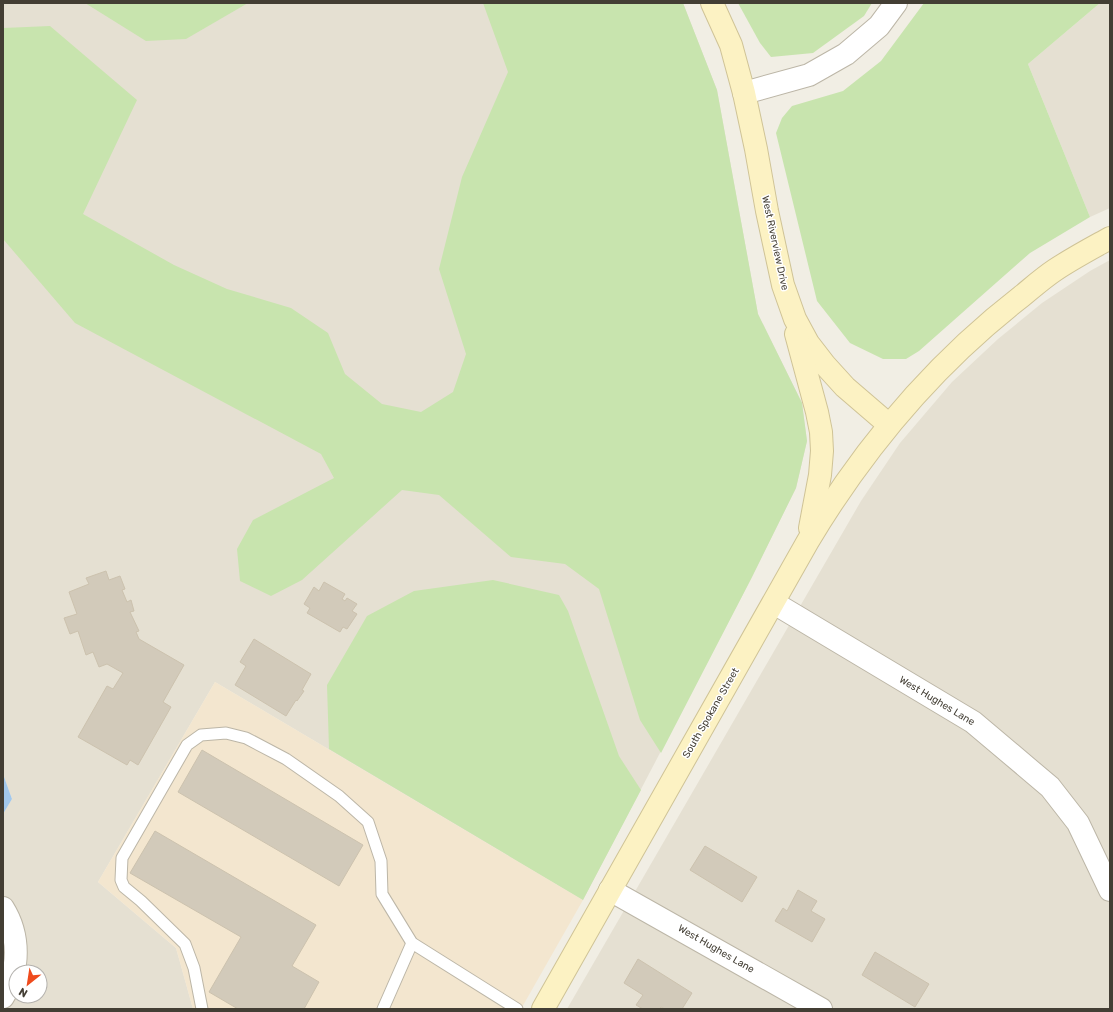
<svg xmlns="http://www.w3.org/2000/svg" width="1113" height="1012" font-family="Rubik,sans-serif">
	<style>
		.residential { fill: #e5e0d2; fill-rule: evenodd }
		.commercial { fill: #f3e6cf }
		.green { fill: #c8e4ae }
		.water { fill: #a2c8ec }
		.building { fill: #d2caba; stroke: #ccc2ae }
		.lines { fill: none; stroke-linecap: round; stroke-linejoin: round }
		.lane-casing { stroke: #bcb6a7; stroke-width: 13 }
		.street-casing { stroke: #bcb6a7; stroke-width: 24 }
		.secondary-casing { stroke: #cfc396; stroke-width: 24 }
		.lane { stroke: #fff; stroke-width: 11 }
		.street { stroke: #fff; stroke-width: 22 }
		.secondary { stroke: #fcf2c3; stroke-width: 22 }
		.labels { text-anchor: middle; dominant-baseline: central; stroke-width: 3; stroke-linejoin: round; paint-order: stroke }
		.street-label { font-size: 10px; fill: #433e34; stroke: #fff }
	</style>
	<rect width="100%" height="100%" fill="#f1eee4"/>
	<!-- residential -->
	<g class="residential">
		<path d="M3,3H683L717,90L758,314L802,403L807,441L796,488L751,579L583,900L215,682L98,882L176,948L193,1009H3V814L12,799L3,774ZM16,972H40V996H16Z"/>
		<polygon points="1100,3 1110,3 1110,208 1090,217 1028,64"/>
		<polygon points="1110,260 1110,1009 567,1009 861,501 900,443 952,382 998,339 1042,303 1090,271"/>
	</g>
	<!-- commercial -->
	<polygon class="commercial" points="215,682 583,900 521,1009 193,1009 176,948 98,882"/>
	<!-- green -->
	<g class="green">
		<polygon points="85,3 248,3 186,39 146,41"/>
		<polygon points="483,3 683,3 717,90 758,314 802,403 807,441 796,488 751,579 661,753 640,720 599,589 565,564 511,557 439,495 402,490 302,580 271,596 240,581 237,549 253,520 334,478 321,454 75,323 3,239 3,28 50,26 137,100 83,214 174,265 227,289 291,308 328,333 345,374 382,404 421,412 453,392 466,354 439,269 462,177 508,72"/>
		<polygon points="738,3 872,3 864,16 813,53 771,57 760,43"/>
		<polygon points="924,3 1100,3 1028,64 1090,217 1030,253 919,351 906,359 883,359 850,343 817,301 776,133 782,118 792,106 843,91 881,61"/>
		<polygon points="493,580 559,595 568,611 619,756 641,790 583,900 329,749 327,685 367,616 414,591"/>
	</g>
	<!-- water -->
	<polygon class="water" points="3,774 12,799 3,814"/>
	<!-- building -->
	<g class="building">
		<polygon points="106,571 109,580 120,576 125,589 122,590 127,602 131,600 134,611 130,612 139,631 136,632 139,639 184,665 163,702 171,707 138,765 130,760 127,765 78,737 107,686 113,689 123,673 107,664 99,667 93,652 86,655 78,631 70,634 64,618 77,614 69,592 89,584 86,578"/>
		<polygon points="324,582 345,594 342,599 345,601 347,598 357,604 352,611 357,614 347,629 343,627 340,632 307,613 310,608 304,604 314,587 319,591"/>
		<polygon points="254,639 311,674 302,690 304,691 297,701 296,700 286,716 235,685 246,666 240,662"/>
		<polygon points="202,750 363,845 339,886 178,792"/>
		<polygon points="155,831 316,925 292,966 319,982 304,1009 238,1009 209,992 241,937 130,873"/>
		<polygon points="705,846 757,877 742,902 690,870"/>
		<polygon points="798,890 817,901 811,911 825,919 812,942 775,921 783,908 787,911"/>
		<polygon points="875,952 929,984 915,1007 862,975"/>
		<polygon points="638,959 692,993 682,1009 665,1009 661,1007 659,1009 643,1009 636,1005 643,995 624,983"/>
	</g>
	<g class="lines">
		<!-- lane casing -->
		<g class="lane-casing">
			<g id="lane">
				<polyline points="202,1009 194,968 185,944 141,901 124,887 121,880 122,858 187,745 201,735 226,733 246,738 286,759 339,796 368,822 381,861 382,894 412,943 517,1009"/>
				<polyline points="383,1009 412,943"/>
			</g>
		</g>
		<!-- street casing -->
		<g class="street-casing">
			<g id="street">
				<polyline points="744,93 809,75 846,54 879,26 896,3"/>
				<polyline points="774,603 973,722 1011,754 1050,787 1078,823 1110,890"/>
				<polyline points="610,890 821,1009"/>
				<path d="M3,908C20,935 20,970 3,997"/>
			</g>
		</g>
		<!-- secondary casing -->
		<g class="secondary-casing">
			<g id="secondary">
				<polyline points="712,3 731,45 744,93 756,149 767,211 783,285 795,319 808,343 825,365 845,387 888,424"/>
				<polyline points="796,334 817,412 821,432 822,451 820,475 810,528"/>
				<path d="M543,1009L808,541C865,446 934,364 1022,296C1033,287 1043,278 1055,270C1073,258 1092,248 1110,238"/>
			</g>
		</g>
		<!-- lane -->
		<use href="#lane" class="lane"/>
		<!-- street -->
		<use href="#street" class="street"/>
		<!-- secondary -->
		<use href="#secondary" class="secondary"/>
	</g>
	<g class="labels">
		<!-- street labels -->
		<g class="street-label">
			<text transform="translate(775 243) rotate(78)">West Riverview Drive</text>
			<text transform="translate(937 701) rotate(31)">West Hughes Lane</text>
			<text transform="translate(711 713) rotate(-60)">South Spokane Street</text>
			<text transform="translate(716 949) rotate(30)">West Hughes Lane</text>
		</g>
	</g>
	<!-- border -->
	<rect width="1113" height="1012" fill="none" stroke="#433e34" stroke-width="8"/>
	<!-- north arrow -->
	<g transform="translate(28 984) rotate(210)"><circle r="19" fill="#ffffff" stroke="#b4b2ae"/>
	<path d="M0-3L7 15L0 10L-7 15Z" fill="#ef4b1d"/>
	<text y="-6" font-size="11" font-weight="bold" text-anchor="middle" fill="#433e34">N</text>
	</g>
</svg>
